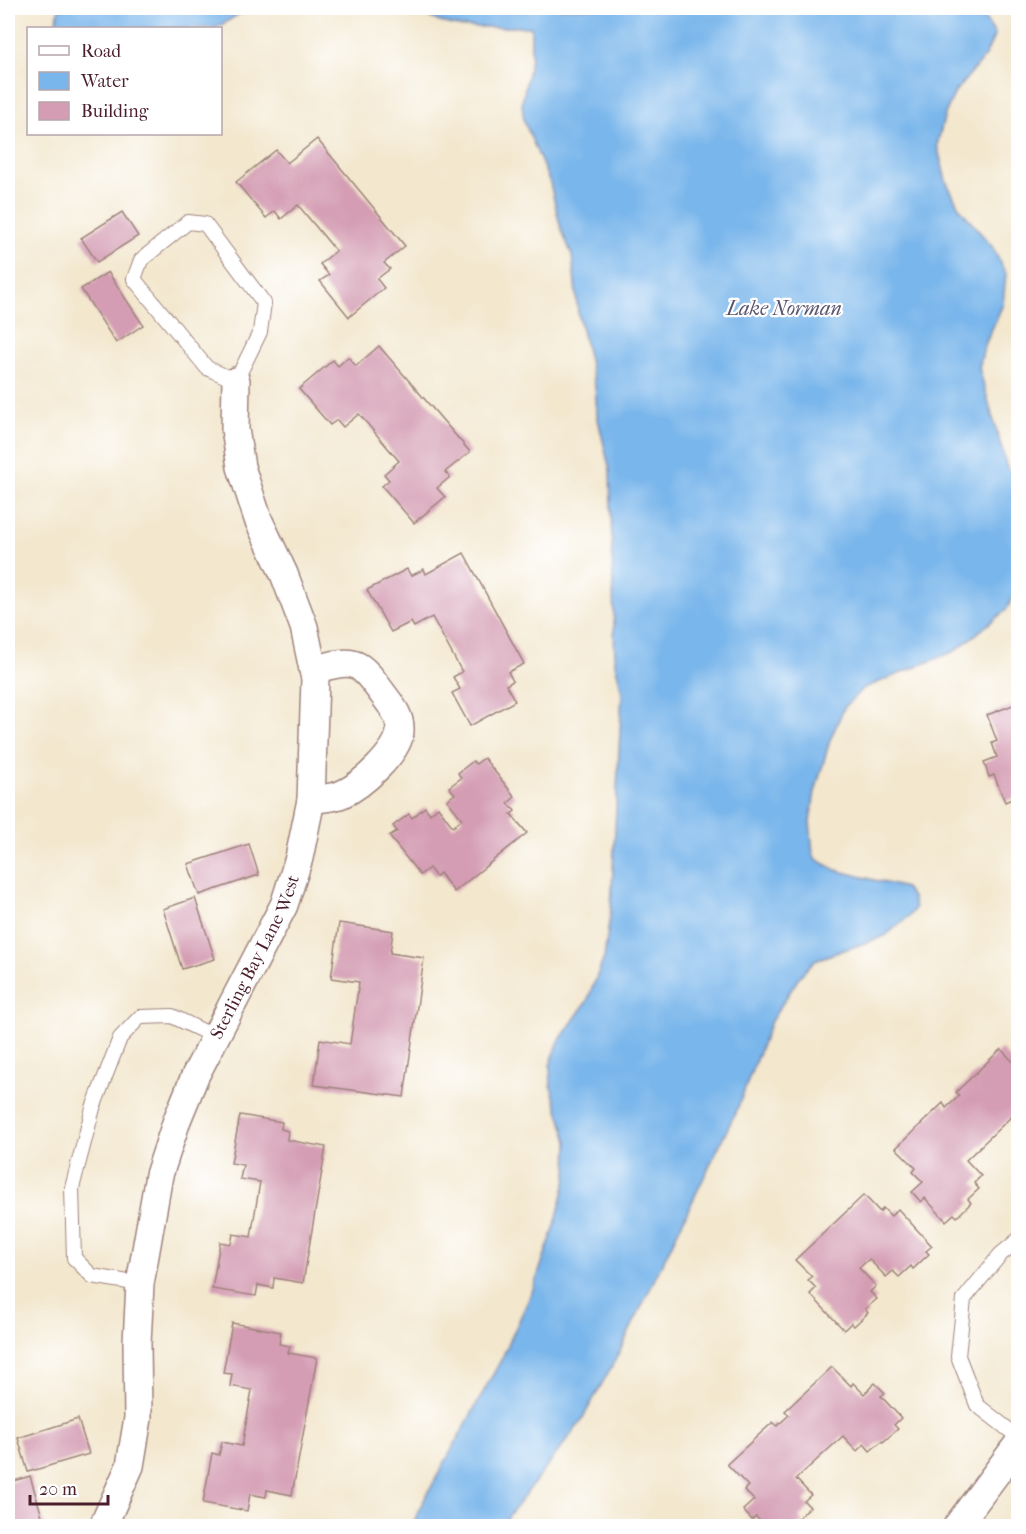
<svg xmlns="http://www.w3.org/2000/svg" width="1026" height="1534" font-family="'IM FELL French Canon',serif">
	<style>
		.water { fill: #79b6eb; stroke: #626a8b; stroke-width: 1.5 }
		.building { fill: #d49db3 }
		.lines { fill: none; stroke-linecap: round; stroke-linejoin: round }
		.service-casing { stroke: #9e837c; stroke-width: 16 }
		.minor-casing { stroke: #9e837c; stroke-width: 30 }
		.service { stroke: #fff; stroke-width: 14 }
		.minor { stroke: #fff; stroke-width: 27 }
		.labels { text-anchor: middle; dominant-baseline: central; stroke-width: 4.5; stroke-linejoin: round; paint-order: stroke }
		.street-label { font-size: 18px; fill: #4a1f2b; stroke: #fff }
		.water-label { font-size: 20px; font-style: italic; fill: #5a546e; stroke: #fff }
	</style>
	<rect width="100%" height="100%" fill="#fff"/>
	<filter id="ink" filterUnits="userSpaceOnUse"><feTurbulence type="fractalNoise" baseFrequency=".0167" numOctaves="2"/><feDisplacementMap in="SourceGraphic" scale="12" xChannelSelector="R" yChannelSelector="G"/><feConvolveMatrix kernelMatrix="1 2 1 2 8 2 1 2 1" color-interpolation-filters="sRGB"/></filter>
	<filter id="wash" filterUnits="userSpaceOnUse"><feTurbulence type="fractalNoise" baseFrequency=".008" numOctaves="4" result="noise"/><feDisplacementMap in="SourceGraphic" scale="24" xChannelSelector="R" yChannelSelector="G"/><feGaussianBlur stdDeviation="1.35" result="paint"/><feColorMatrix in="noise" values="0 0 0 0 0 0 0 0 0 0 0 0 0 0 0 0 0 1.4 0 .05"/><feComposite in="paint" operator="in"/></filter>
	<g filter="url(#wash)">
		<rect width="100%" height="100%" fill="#f3e7ce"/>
		<!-- water -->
		<g class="water">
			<polygon points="59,8 249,8 218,27 211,28 55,28"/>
			<polygon points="409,8 978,8 995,34 985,56 955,92 945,114 937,145 946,181 959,207 993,248 1006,274 1003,304 984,347 979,368 1007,468 1014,476 1018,494 1018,588 1006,610 955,651 862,689 844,708 830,740 815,792 810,822 813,854 816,859 836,870 905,888 912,897 915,908 909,916 885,936 815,960 800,976 771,1021 738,1107 618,1355 580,1423 501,1526 413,1526 418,1511 502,1358 532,1292 554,1229 567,1178 568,1141 551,1087 550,1065 559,1041 587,1001 604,958 611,908 622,691 615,664 610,471 597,415 595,386 578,313 572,255 561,229 550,183 524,121 522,103 531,58 531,27 461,27 440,22"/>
		</g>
		<g id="blocks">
			<!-- building -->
			<g class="building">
				<polygon points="317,139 405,246 384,263 390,269 377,279 384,288 349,317 320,281 329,275 320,264 336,251 298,205 281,219 275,211 266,218 236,182 276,150 287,163"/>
				<polygon points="122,212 138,236 97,262 81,238"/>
				<polygon points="108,272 143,325 116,343 81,289"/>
				<polygon points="379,346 470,452 445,472 450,477 437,488 445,497 414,523 382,486 389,480 384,474 399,461 359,414 343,427 337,420 330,425 299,389 333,360 338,366 348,357 356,366"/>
				<polygon points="464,553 524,664 508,672 513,681 506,685 515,701 470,726 452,693 460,689 453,677 462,672 432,617 414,627 411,622 391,632 367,590 407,569 411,576 424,569 426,574"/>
				<polygon points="1018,703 1018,801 1016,802 1014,798 1005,802 994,775 989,777 984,762 997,757 992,743 997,741 987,715"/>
				<polygon points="484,758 515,797 508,803 515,811 511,814 527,833 454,892 440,873 436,877 429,868 420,875 389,836 397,831 393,826 409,814 412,818 425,807 430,814 438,807 453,827 462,819 447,800 455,794 449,787 461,778 458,773 473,761 476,764"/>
				<polygon points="249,844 259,875 199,895 188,864"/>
				<polygon points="195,898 215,959 182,969 163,909"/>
				<polygon points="339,923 393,931 390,953 424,958 404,1097 314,1085 320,1039 350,1044 359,982 331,978"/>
				<polygon points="1001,1049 1018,1067 1018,1124 1011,1117 966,1160 981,1176 974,1183 979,1189 968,1199 971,1203 957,1217 954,1214 946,1221 925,1198 921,1202 912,1192 923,1182 913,1172 916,1168 896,1148 943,1103 946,1108 959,1096 956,1092"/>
				<polygon points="240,1115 282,1122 281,1129 288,1131 287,1140 326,1147 303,1283 274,1278 273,1288 258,1285 256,1296 212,1289 220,1242 231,1244 233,1234 251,1237 260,1182 240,1179 243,1165 231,1163"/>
				<polygon points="864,1195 880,1212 883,1208 891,1216 898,1209 932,1246 926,1251 929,1254 913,1269 911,1266 899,1277 893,1271 886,1277 869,1259 859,1268 876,1286 870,1292 877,1299 865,1309 868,1313 854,1326 851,1323 844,1330 810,1294 816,1288 808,1280 812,1277 795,1260"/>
				<polygon points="232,1323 281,1332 279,1344 290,1346 288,1353 317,1358 292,1495 267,1490 266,1497 250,1494 247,1511 203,1503 212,1453 219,1455 222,1442 242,1446 252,1390 230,1386 232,1374 223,1373"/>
				<polygon points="832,1367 851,1386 853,1383 864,1394 875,1383 885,1393 881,1396 901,1418 894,1425 898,1429 883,1442 882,1441 870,1451 864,1444 857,1451 843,1436 796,1479 811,1495 804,1501 810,1507 799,1517 803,1522 797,1526 765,1526 756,1517 752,1520 743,1510 754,1500 744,1490 748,1486 727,1464 773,1422 777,1426 789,1415 785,1411"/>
				<polygon points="78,1419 89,1454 28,1472 18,1438"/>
				<polygon points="30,1476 45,1526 8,1526 8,1483"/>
			</g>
		</g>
	</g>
	<g filter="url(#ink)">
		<use href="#blocks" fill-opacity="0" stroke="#9e837c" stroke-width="1.5"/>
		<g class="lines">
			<!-- service casing -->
			<g class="service-casing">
				<g id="service">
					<polygon points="188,222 205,224 264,303 260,332 236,381 207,368 134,279 141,260"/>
					<polyline points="1018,1240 1000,1255 964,1299 958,1356 977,1405 1018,1437"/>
					<polyline points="140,1284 92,1276 74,1258 72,1188 93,1108 120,1038 140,1017 172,1016 215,1037"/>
				</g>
			</g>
			<!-- minor casing -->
			<g class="minor-casing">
				<g id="minor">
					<path d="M311,800C321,798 333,798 342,794C361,786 399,752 400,731C401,716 391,705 383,694C376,685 368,672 358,666C346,659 326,667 313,670"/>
					<path id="s1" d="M103,1526L130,1466L138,1418L137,1343L140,1284L159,1175L177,1120L195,1076L284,905L299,858L311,800L315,679L304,627L284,574L258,519L241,467L235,429L236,381"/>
					<polyline points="957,1526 1018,1444"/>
				</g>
			</g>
			<!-- service -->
			<use href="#service" class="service"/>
			<!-- minor -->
			<use href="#minor" class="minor"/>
		</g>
	</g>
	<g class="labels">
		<!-- street labels -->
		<g class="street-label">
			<text stroke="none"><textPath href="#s1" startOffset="598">Sterling Bay Lane West</textPath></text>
		</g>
		<!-- water labels -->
		<g class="water-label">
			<text x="784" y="308">Lake Norman</text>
		</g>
	</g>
	<!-- margin -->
	<rect width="1026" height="1534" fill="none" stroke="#fff" stroke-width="30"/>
	<!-- legend -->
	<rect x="27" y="27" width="195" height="108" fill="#ffffff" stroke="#b7a5aa" stroke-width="1.5"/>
	<rect x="39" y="46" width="30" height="9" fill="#ffffff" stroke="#b7a5aa" stroke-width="1.5"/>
	<text x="81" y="57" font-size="18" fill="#4a1f2b">Road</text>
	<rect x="39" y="72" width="30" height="18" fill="#79b6eb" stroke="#b7a5aa" stroke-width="1.5"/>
	<text x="81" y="87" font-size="18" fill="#4a1f2b">Water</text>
	<rect x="39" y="102" width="30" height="18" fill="#d49db3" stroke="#b7a5aa" stroke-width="1.5"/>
	<text x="81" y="117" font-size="18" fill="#4a1f2b">Building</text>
	<!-- scale -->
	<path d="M30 1495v9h78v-9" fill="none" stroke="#4a1f2b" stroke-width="3"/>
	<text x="39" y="1495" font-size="18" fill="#4a1f2b" stroke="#ffffff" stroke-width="4.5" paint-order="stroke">20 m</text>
</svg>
